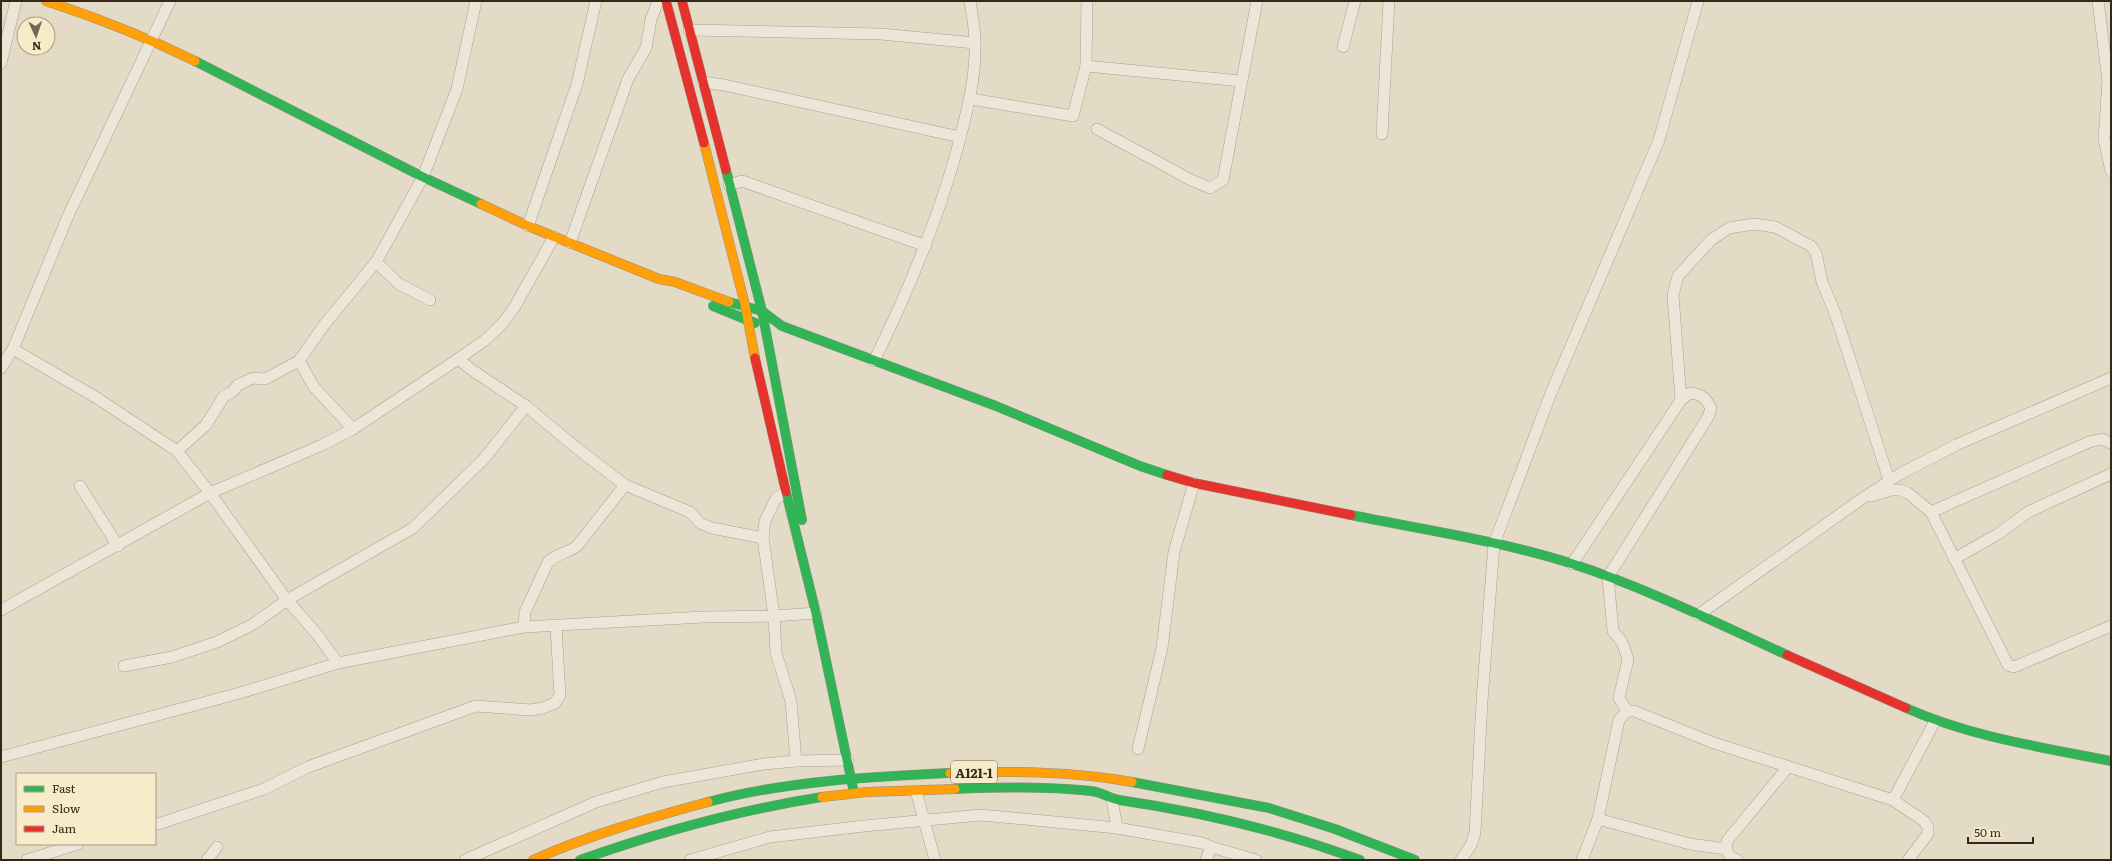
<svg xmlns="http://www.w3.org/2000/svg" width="2112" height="861" font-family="Literata,serif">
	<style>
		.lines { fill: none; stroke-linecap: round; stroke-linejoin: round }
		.street-casing { stroke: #a8a091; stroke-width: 12 }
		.fast-casing { stroke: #988f81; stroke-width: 10 }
		.slow-casing { stroke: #988f81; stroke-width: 10 }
		.jam-casing { stroke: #988f81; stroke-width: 10 }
		.street { stroke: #ece6d9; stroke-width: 11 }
		.fast { stroke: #30b455; stroke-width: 9 }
		.slow { stroke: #ff9f0a; stroke-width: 9 }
		.jam { stroke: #e5322d; stroke-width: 9 }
		.labels { text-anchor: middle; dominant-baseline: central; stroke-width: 4; stroke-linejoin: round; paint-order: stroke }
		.shield { fill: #f8ebca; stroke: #70624e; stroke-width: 1 }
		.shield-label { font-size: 13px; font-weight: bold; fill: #362719 }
	</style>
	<rect width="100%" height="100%" fill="#e4dbc7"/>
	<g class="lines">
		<!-- street casing -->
		<g class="street-casing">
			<g id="street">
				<polyline points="2098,1 2108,81 2104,139 2111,171"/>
				<polyline points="689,30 881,34 975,43"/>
				<polyline points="1343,47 1355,1"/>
				<polyline points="1,63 16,1"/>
				<polyline points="1086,66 1087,1"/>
				<polyline points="703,82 724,85 960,137"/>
				<polyline points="971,99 1073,116 1086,66 1241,81"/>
				<polyline points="1097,129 1191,180 1210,188 1223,180 1257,1"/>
				<polyline points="1382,134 1389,1"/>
				<polyline points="729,185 742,181 926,246"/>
				<polyline points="528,226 577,84 596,1"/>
				<polyline points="570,243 628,79 646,48 651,19 658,1"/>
				<polyline points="376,262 399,284 430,300"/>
				<polyline points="13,349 97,398 177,451 210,493 287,600 316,633 338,663"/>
				<polyline points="458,359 472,370 526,406 579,450 625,485 690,512 700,523 712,528 763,538"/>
				<polyline points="299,361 314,387 353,429"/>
				<path d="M874,361C908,292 936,225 957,150C966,115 976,80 975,43C975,29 972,15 970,1"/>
				<polyline points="1,368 13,349 68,216 170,1"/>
				<polyline points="1681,400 1673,295 1678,276 1711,240 1729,228 1754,224 1775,227 1811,246 1816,253 1822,282 1835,313 1889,480"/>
				<polyline points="177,451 206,425 224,396 232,392 238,385 253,378 265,379 299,361 324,325 376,262 423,177 457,89 476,1"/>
				<polyline points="80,486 118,546"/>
				<polyline points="786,493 776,498 765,521 763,538 774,616 776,653 791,701 796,761"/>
				<polyline points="1872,496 1891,490 1900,490 1908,493 1931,512 2008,665 2014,667 2111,626"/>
				<polyline points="1931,512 2089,442 2102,439 2111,443"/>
				<polyline points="1954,559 1998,534 2028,512 2111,474"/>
				<path d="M1572,564L1681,400L1690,393C1701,394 1706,398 1711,408L1708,417L1608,577L1613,631L1622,642L1628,659L1619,698L1627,711"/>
				<polyline points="1,610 210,493 322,445 353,429 458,359 484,341 502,324 514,308 554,237"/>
				<polyline points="1698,615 1860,500 1900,474 1956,445 2111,378"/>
				<path d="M524,627L525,612L548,562C556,554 568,553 577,546L625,485"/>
				<polyline points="124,666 172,657 217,642 252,625 287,600 413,528 483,460 526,406"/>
				<polyline points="1138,749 1162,648 1174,552 1194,483"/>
				<polyline points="1,757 240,693 338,663 524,627 703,617 774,616 816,613"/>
				<polyline points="916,791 935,860"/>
				<polyline points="1112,799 1117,828"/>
				<polyline points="1893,800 1935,721"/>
				<polyline points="1598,819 1690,844 1726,849"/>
				<polyline points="155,825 264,789 308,767 476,706 530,710 543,708 555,703 560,695 556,626"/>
				<polyline points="27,860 78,844"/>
				<polyline points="207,860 217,847"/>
				<polyline points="465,860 596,802 663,782 764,764 796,761 848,760"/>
				<polyline points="690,860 770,837 864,826 981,815 1117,828 1202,843 1211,847 1256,860"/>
				<polyline points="1206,860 1211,847"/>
				<polyline points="1461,860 1471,845 1475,833 1482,701 1494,544 1551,393 1659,140 1698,1"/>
				<polyline points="1582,860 1598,819 1619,720 1627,711 1634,711 1714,743 1893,800 1924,821 1928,827 1928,834 1908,860"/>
				<path d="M1737,860C1727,855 1726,852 1727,841L1788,767"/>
			</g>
		</g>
		<!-- fast casing -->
		<g class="fast-casing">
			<g id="fast">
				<polyline points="195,61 423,177 481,204"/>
				<polyline points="726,170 762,311 802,520"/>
				<polyline points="729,302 762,311 782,326 996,406 1140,466 1167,475"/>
				<polyline points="713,306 755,323"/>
				<polyline points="786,492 816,613 853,788"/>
				<path d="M1351,515C1425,530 1501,541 1573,564C1646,588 1717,623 1787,655"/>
				<path d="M1906,708C1971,737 2041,747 2111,761"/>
				<polyline points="1132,782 1269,808 1335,829 1415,860"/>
				<path d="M955,789C1000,787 1046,786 1091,791C1101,792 1109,798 1119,800C1202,812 1282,831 1360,860"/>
				<path d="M708,802C786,781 869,777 950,773"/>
				<path d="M580,860C659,832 739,810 822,797"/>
			</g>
		</g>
		<!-- slow casing -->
		<g class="slow-casing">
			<g id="slow">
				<path d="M46,1C98,18 146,37 195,61"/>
				<polyline points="704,143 745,305 755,358"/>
				<polyline points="481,204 528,226 659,279 675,282 729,302"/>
				<path d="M950,773C1011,771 1072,771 1132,782"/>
				<polyline points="822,797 867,792 955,789"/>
				<path d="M533,860C589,835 649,818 708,802"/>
			</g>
		</g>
		<!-- jam casing -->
		<g class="jam-casing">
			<g id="jam">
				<polyline points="666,1 704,143"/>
				<polyline points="682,1 726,170"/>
				<polyline points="755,358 786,492"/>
				<polyline points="1167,475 1194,483 1351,515"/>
				<polyline points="1787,655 1906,708"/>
			</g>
		</g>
		<!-- street -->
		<use href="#street" class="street"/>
		<!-- fast -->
		<use href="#fast" class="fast"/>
		<!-- slow -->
		<use href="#slow" class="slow"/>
		<!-- jam -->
		<use href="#jam" class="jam"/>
	</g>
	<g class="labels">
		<!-- shield labels -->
		<rect class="shield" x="951" y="761" width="46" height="22" rx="3"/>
		<g class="shield-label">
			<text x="974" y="772">A121-1</text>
		</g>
	</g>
	<!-- border -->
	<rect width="2112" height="861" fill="none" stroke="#362719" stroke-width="4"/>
	<!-- legend -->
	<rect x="16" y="773" width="140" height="72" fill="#f8ebca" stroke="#aa9d83"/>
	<rect x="24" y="786" width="20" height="6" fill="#30b455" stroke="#aa9d83"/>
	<text x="52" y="793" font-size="12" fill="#362719">Fast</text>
	<rect x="24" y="806" width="20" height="6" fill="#ff9f0a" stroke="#aa9d83"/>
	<text x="52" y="813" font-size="12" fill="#362719">Slow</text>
	<rect x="24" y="826" width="20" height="6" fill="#e5322d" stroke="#aa9d83"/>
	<text x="52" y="833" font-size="12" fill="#362719">Jam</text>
	<!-- north arrow -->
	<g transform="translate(36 36) rotate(177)"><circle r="19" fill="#f8ebca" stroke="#aa9d83"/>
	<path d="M0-3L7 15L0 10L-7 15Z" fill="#736656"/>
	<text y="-6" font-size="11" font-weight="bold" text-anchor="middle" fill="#362719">N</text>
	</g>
	<!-- scale -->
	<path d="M1968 837v6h65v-6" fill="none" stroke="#362719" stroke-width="2"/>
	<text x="1974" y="837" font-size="12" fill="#362719" stroke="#f8ebca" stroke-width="3" paint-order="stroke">50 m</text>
</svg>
